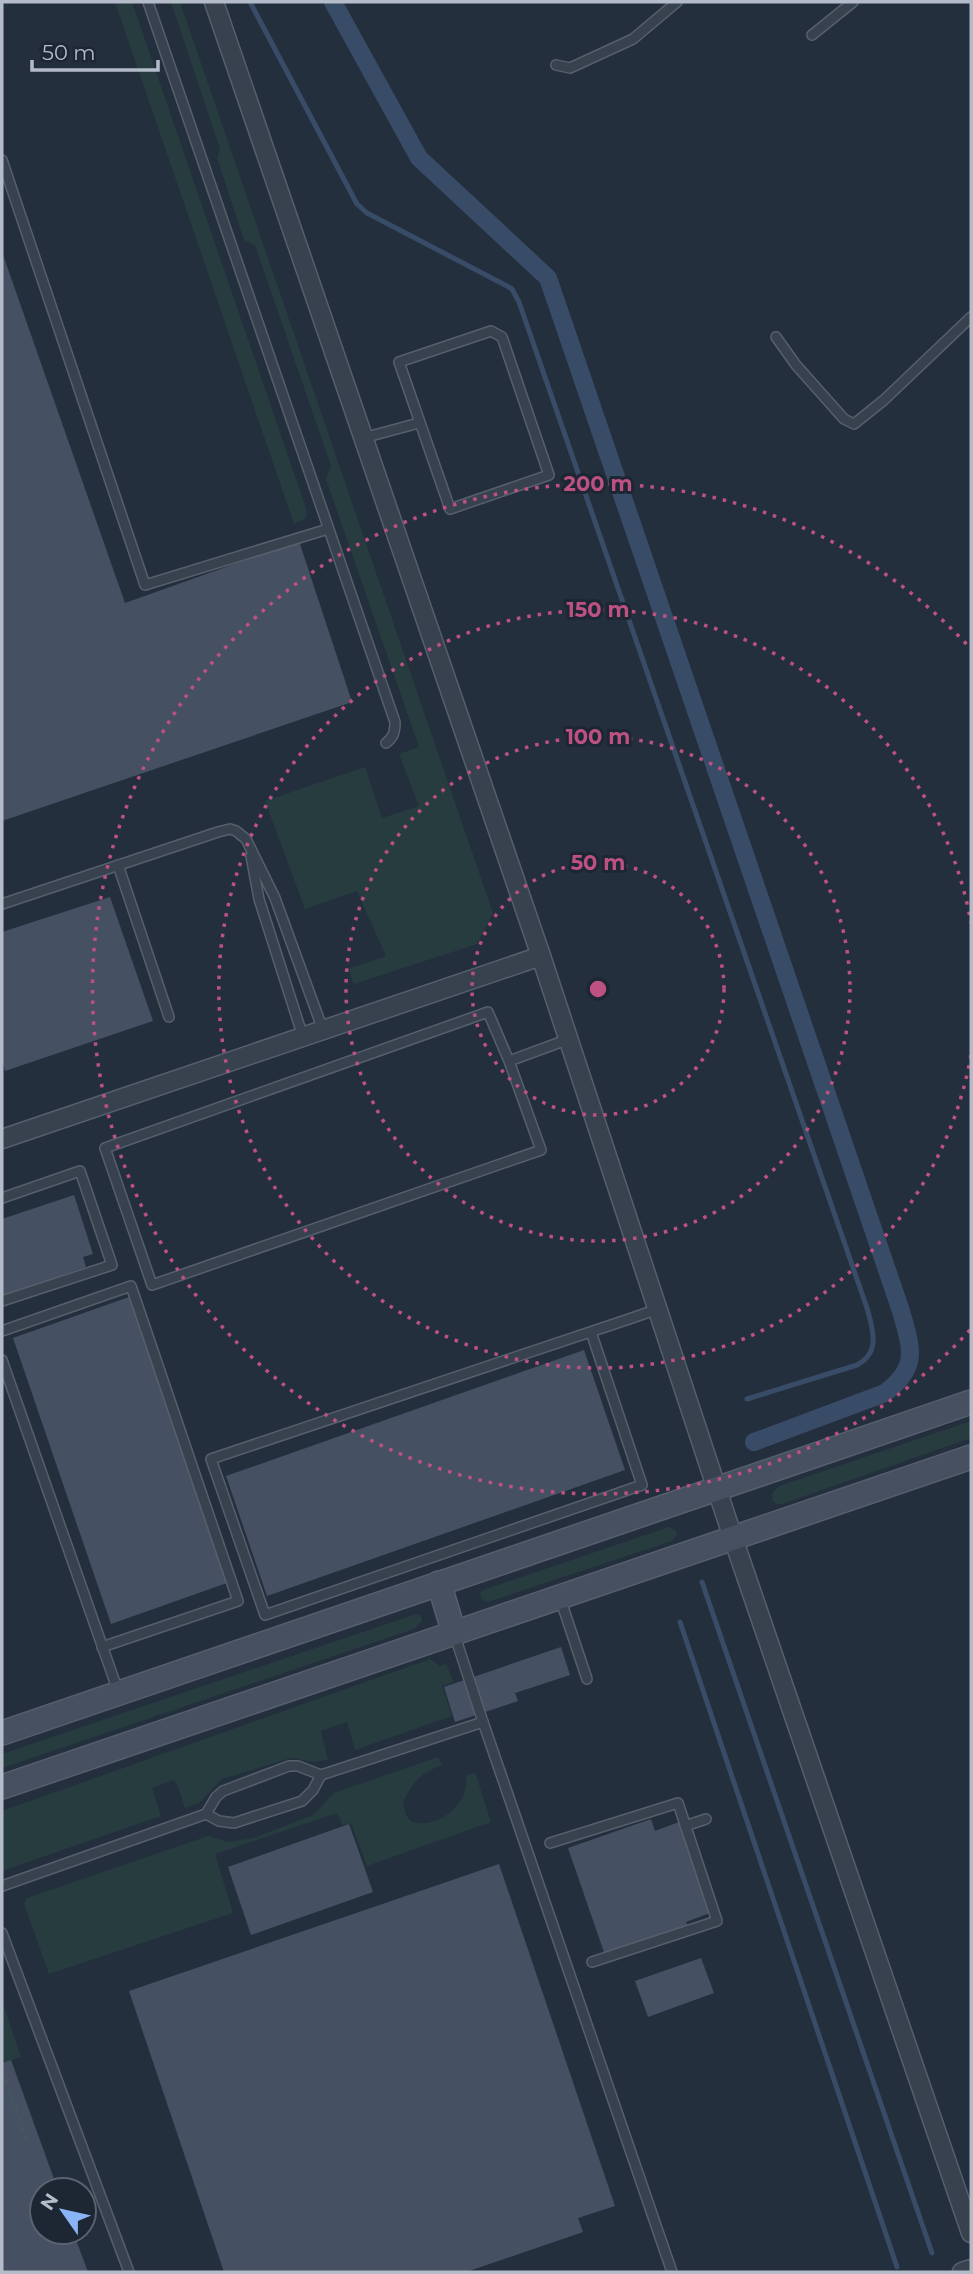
<svg xmlns="http://www.w3.org/2000/svg" width="973" height="2274" font-family="Montserrat,sans-serif">
	<style>
		.green { fill: #263c3f }
		.lines { fill: none; stroke-linecap: round; stroke-linejoin: round }
		.stream { stroke: #394c67; stroke-width: 5 }
		.canal { stroke: #394c67; stroke-width: 18 }
		.building { fill: #455162 }
		.lane-casing { stroke: #565f6c; stroke-width: 12 }
		.street-casing { stroke: #565f6c; stroke-width: 21 }
		.secondary-casing { stroke: #565f6c; stroke-width: 26 }
		.path { stroke: #44595c; stroke-width: 2.5; stroke-dasharray: 5 5; stroke-linecap: butt }
		.lane { stroke: #38414e; stroke-width: 9 }
		.street { stroke: #38414e; stroke-width: 18 }
		.secondary { stroke: #465061; stroke-width: 23 }
		.ring { fill: none; stroke: #bd5182; stroke-width: 3.5; stroke-dasharray: 3.5 7 }
		.centre { fill: #bd5182; stroke: #1d2633; stroke-width: 3.5 }
		.ring-label { font-size: 21px; text-anchor: middle; font-weight: bold; fill: #bd5182; stroke: #1d2633; stroke-width: 6; stroke-linejoin: round; paint-order: stroke }
	</style>
	<rect width="100%" height="100%" fill="#242f3e"/>
	<!-- green -->
	<g class="green">
		<polygon points="115,2 132,2 307,511 306,518 294,524"/>
		<polygon points="171,2 180,2 493,913 477,944 354,984 348,969 386,956 357,891 305,909 265,801 365,767 382,818 419,806 399,754 419,747 326,479 331,466 255,245 244,240 217,158 220,149"/>
		<path d="M971,1421V1438L782,1504H776L772,1500C772,1492 774,1489 782,1485Z"/>
		<polygon points="669,1527 675,1530 677,1534 672,1541 491,1601 485,1602 481,1598 480,1593 483,1590"/>
		<polygon points="416,1614 421,1616 422,1621 414,1629 2,1768 2,1754"/>
		<polygon points="430,1659 440,1666 446,1664 454,1682 442,1686 452,1716 355,1750 347,1722 321,1731 328,1760 314,1762 291,1758 222,1779 199,1803 185,1808 178,1786 173,1780 152,1788 161,1816 2,1871 2,1811"/>
		<path d="M438,1757L442,1765C419,1774 414,1781 403,1802L406,1815L410,1821C437,1831 470,1804 466,1776L473,1773L476,1775L491,1822L367,1866L351,1823L343,1825L337,1813L215,1854L233,1913L49,1974L24,1904L26,1899L30,1897L208,1836L228,1842L254,1838L313,1815L334,1793Z"/>
		<polygon points="2,2001 21,2057 2,2063"/>
	</g>
	<g class="lines">
		<!-- stream -->
		<g class="stream">
			<path d="M250,2L357,204L367,213L507,286L512,289L519,302L867,1308C873,1330 881,1352 857,1365L747,1399"/>
			<polyline points="702,1582 932,2253"/>
			<polyline points="680,1622 897,2267"/>
		</g>
		<!-- canal -->
		<path class="canal" d="M333,2L419,158L548,278L901,1311C911,1348 920,1366 885,1393L754,1442"/>
	</g>
	<!-- building -->
	<g class="building">
		<polygon points="2,252 125,603 299,541 352,702 2,821"/>
		<polygon points="110,897 153,1021 5,1071 2,1060 2,932"/>
		<polygon points="74,1195 93,1254 83,1257 86,1267 2,1296 2,1219"/>
		<polygon points="129,1297 227,1583 111,1624 13,1338"/>
		<polygon points="584,1350 625,1470 267,1596 226,1476"/>
		<polygon points="561,1647 570,1675 515,1693 518,1701 455,1722 444,1687"/>
		<polygon points="651,1819 655,1831 679,1822 710,1913 686,1922 690,1931 607,1961 568,1848"/>
		<polygon points="349,1824 373,1892 251,1935 228,1867"/>
		<polygon points="499,1864 615,2206 578,2218 583,2232 466,2272 224,2272 129,1991"/>
		<polygon points="701,1958 714,1993 648,2017 635,1981"/>
		<polygon points="11,2060 58,2190 42,2190 42,2232 73,2232 88,2272 2,2272 2,2063"/>
	</g>
	<g class="lines">
		<!-- lane casing -->
		<g class="lane-casing">
			<g id="lane">
				<path d="M148,2L395,722C395,731 394,737 386,743"/>
				<polyline points="812,35 853,2"/>
				<polyline points="556,65 570,68 633,39 677,2"/>
				<polyline points="2,160 145,585 328,529"/>
				<polygon points="491,331 502,337 549,475 450,509 399,362"/>
				<polyline points="776,337 796,365 844,419 854,424 884,400 971,317"/>
				<polyline points="363,438 419,423"/>
				<polyline points="251,856 259,899 303,1037"/>
				<polyline points="118,865 169,1017"/>
				<polyline points="2,904 218,832 230,829 236,831 246,839 275,898 323,1030"/>
				<polyline points="509,1061 488,1012 105,1148 152,1285 541,1150 509,1061 569,1039"/>
				<polyline points="2,1198 80,1171 112,1265 2,1301"/>
				<polyline points="2,1331 131,1286 238,1601 102,1647"/>
				<polyline points="591,1332 642,1485 265,1615 211,1459 629,1319 658,1309"/>
				<polyline points="2,1360 118,1691"/>
				<polyline points="560,1598 587,1679"/>
				<polyline points="454,1633 483,1722"/>
				<polyline points="206,1814 219,1821 234,1823 302,1801 313,1790 321,1775"/>
				<polyline points="685,1826 706,1819"/>
				<polyline points="550,1843 678,1803 717,1921 592,1962"/>
				<polyline points="2,1886 206,1814 216,1797 223,1791 289,1766 298,1766 321,1775 483,1722 672,2272"/>
				<polyline points="2,1933 129,2272"/>
			</g>
		</g>
		<!-- street casing -->
		<g class="street-casing">
			<g id="street">
				<polyline points="214,2 541,956 733,1538 971,2233"/>
				<polyline points="2,1139 541,956"/>
				<polyline points="962,2272 971,2269"/>
			</g>
		</g>
		<!-- secondary casing -->
		<g class="secondary-casing">
			<g id="secondary">
				<polyline points="439,1583 454,1633"/>
				<polyline points="2,1733 971,1402"/>
				<polyline points="2,1787 971,1457"/>
			</g>
		</g>
		<!-- path -->
		<polyline class="path" points="2,2070 27,2141"/>
		<!-- lane -->
		<use href="#lane" class="lane"/>
		<!-- street -->
		<use href="#street" class="street"/>
		<!-- secondary -->
		<use href="#secondary" class="secondary"/>
	</g>
	<!-- distance rings -->
	<g class="ring">
		<circle cx="598" cy="989" r="126"/>
		<circle cx="598" cy="989" r="252"/>
		<path d="M971 1055A379 379 0 1 1 971 923"/>
		<path d="M970 1330A505 505 0 1 1 970 648"/>
	</g>
	<circle cx="598" cy="989" r="10" class="centre"/>
	<g class="ring-label">
		<text x="598" y="491">200 m</text>
		<text x="598" y="617">150 m</text>
		<text x="598" y="744">100 m</text>
		<text x="598" y="870">50 m</text>
	</g>
	<!-- border -->
	<rect width="973" height="2274" fill="none" stroke="#b4bcc9" stroke-width="7"/>
	<!-- north arrow -->
	<g transform="translate(63 2211) rotate(304)"><circle r="33" fill="#1d2633" stroke="#59626f" stroke-width="2"/>
	<path d="M0-5L12 26L0 18L-12 26Z" fill="#8ab4f8"/>
	<text y="-10" font-size="19" font-weight="bold" text-anchor="middle" fill="#b4bcc9">N</text>
	</g>
	<!-- scale -->
	<path d="M32 60v10h126v-10" fill="none" stroke="#b4bcc9" stroke-width="3.5"/>
	<text x="42" y="60" font-size="21" fill="#b4bcc9" stroke="#1d2633" stroke-width="5" paint-order="stroke">50 m</text>
</svg>
